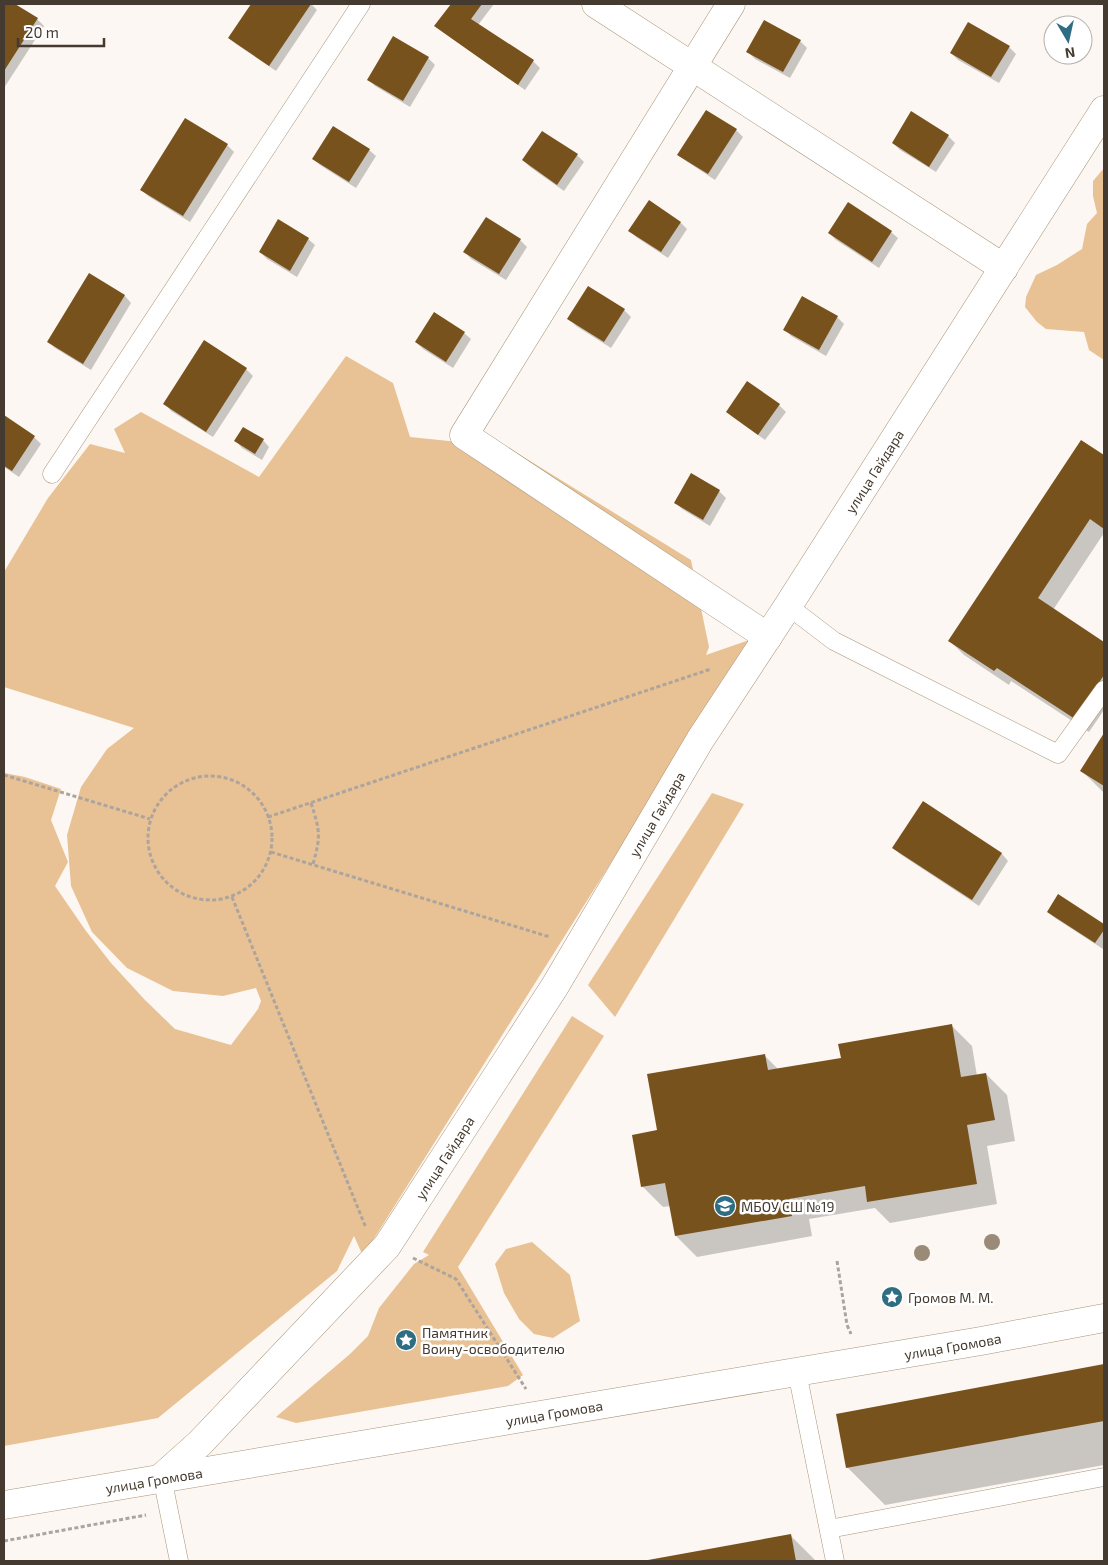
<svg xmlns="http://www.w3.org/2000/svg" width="1108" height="1565" font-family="'Exo 2',sans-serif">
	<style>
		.green { fill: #e8c294 }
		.shadow { fill: #0003 }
		.building { fill: #78521c }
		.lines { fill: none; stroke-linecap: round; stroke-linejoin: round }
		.service-casing { stroke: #aa947a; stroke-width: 19 }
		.minor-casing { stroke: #aa947a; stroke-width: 29 }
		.tertiary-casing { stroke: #aa947a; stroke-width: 29 }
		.path { stroke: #aca49d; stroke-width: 3; stroke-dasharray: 4 2.5; stroke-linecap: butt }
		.service { stroke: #fff; stroke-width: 18 }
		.minor { stroke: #fff; stroke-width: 28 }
		.tertiary { stroke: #fff; stroke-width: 28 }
		.tree { fill: #998b78 }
		.labels { text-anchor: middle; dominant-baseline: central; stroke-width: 5; stroke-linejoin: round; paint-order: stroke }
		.street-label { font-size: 14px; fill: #443a2f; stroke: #fff }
		.poi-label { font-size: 14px; fill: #443a2f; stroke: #fff; text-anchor: start }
	</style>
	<rect width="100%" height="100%" fill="#fcf7f2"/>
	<!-- green -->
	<g class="green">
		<polygon points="1104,168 1104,360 1089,350 1084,332 1046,329 1037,322 1025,307 1026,297 1036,275 1057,265 1082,249 1087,224 1097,213 1093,196 1093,181"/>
		<polygon points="346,356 393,383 410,437 507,447 691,560 709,647 706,655 752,639 363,1256 354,1236 337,1271 158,1418 4,1446 4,773 25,777 61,789 51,820 68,862 55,886 86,931 111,963 145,1000 175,1029 231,1045 258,1009 261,1001 256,988 223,996 173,991 127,968 92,932 71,886 67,835 81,787 107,749 134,728 4,687 4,572 48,498 90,444 125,453 114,429 141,412 259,477"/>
		<polygon points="712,793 744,804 615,1017 588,985"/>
		<polygon points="572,1016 604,1036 458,1267 523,1375 508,1386 296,1423 276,1417 350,1354 368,1336 379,1308 414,1264 429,1255 423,1252"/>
		<polygon points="532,1242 570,1275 580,1321 553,1338 534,1334 519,1319 504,1293 495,1264 506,1249"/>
	</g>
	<!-- shadow -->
	<g class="shadow">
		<polygon points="4,4 13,4 37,19 44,26 4,88"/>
		<polygon points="252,4 311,4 317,10 276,71 236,44 229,38"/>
		<polygon points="453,4 494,4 478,25 533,61 540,68 525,90 443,32 436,26"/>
		<polygon points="800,41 807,48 790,78 755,59 748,52"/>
		<polygon points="1009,47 1016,54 999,83 958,60 951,53"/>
		<polygon points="428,58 435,65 410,107 375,86 368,79"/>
		<polygon points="706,111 736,130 743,137 715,180 686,161 679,155"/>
		<polygon points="543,132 577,155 584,162 564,191 530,167 523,160"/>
		<polygon points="948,136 955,143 936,172 900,150 893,143"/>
		<polygon points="227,145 234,152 190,222 148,196 141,189"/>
		<polygon points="369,150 376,156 356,188 320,165 313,159"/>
		<polygon points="649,202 681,223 687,229 668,258 636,237 630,231"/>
		<polygon points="891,232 898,238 879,268 836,240 829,233"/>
		<polygon points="308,239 315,245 297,277 267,259 260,252"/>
		<polygon points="520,240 527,247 506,280 471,259 465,252"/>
		<polygon points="89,274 125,296 131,303 91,370 55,348 48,341"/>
		<polygon points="624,310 631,317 611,348 576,326 569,319"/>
		<polygon points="837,317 844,324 826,356 791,336 785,329"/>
		<polygon points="464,333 471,339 453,368 423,349 416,342"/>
		<polygon points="246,369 253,376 213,437 171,411 165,404"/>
		<polygon points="779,405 786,412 765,440 734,418 727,412"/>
		<polygon points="4,417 34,437 41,444 19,477 4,467"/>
		<polygon points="263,440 269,447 262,460 242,448 236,441"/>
		<polygon points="1082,441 1104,456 1104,533 1053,610 1104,644 1104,710 1089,732 1011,681 1009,685 964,655 950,641"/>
		<polygon points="691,475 719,491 726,498 710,526 682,509 675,502"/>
		<polygon points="1104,735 1104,793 1082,771"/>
		<polygon points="923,803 1002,854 1008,861 979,906 900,854 894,848"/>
		<polygon points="1059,896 1104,926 1104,947 1103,949 1055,918 1048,912"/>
		<polygon points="951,1025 972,1046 977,1076 986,1074 1007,1095 1015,1141 987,1146 997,1204 890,1223 875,1208 809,1219 812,1236 697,1257 676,1236 671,1206 663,1207 642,1186 658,1131 764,1055 779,1070 842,1059"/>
		<polygon points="1104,1366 1104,1465 885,1505 847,1467 837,1415"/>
		<polygon points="790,1535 816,1561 650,1561"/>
	</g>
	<!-- building -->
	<g class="building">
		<polygon points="4,4 15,4 38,18 4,71"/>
		<polygon points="251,4 311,4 269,66 228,38"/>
		<polygon points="451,4 482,4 471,19 534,60 518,85 434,26"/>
		<polygon points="764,20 801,40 783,72 746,52"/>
		<polygon points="968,22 1010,46 991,77 950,53"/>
		<polygon points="393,36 429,57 403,101 367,80"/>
		<polygon points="706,110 737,129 708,174 677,155"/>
		<polygon points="911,111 949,135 929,167 892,143"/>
		<polygon points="185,118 228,144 183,216 140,190"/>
		<polygon points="333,126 370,149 349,182 312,159"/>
		<polygon points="542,131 578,154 557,185 522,160"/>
		<polygon points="649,200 681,222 661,252 628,231"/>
		<polygon points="848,202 892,231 872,262 828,233"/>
		<polygon points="486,217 521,239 499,274 463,252"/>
		<polygon points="278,219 309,238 290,271 259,252"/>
		<polygon points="89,273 125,295 83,364 47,342"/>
		<polygon points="588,286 625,309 604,342 567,319"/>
		<polygon points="802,296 838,316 819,350 783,330"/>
		<polygon points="434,312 465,332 446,362 415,342"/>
		<polygon points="204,340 247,368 206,432 163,404"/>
		<polygon points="747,381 780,404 758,435 726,412"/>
		<polygon points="4,415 35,436 12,471 4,466"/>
		<polygon points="243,427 264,439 255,454 234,441"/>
		<polygon points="1081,440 1104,455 1104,529 1090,519 1038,598 1104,642 1104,675 1075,719 997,668 994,671 948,641"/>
		<polygon points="691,473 720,490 703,520 674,503"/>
		<polygon points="1104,733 1104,786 1080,771"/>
		<polygon points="923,801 1002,853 972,900 892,848"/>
		<polygon points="1058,894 1104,924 1104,930 1095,943 1047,912"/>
		<polygon points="952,1024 961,1077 986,1073 995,1120 967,1125 977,1184 867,1202 865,1186 789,1199 792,1216 675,1236 665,1183 641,1187 632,1135 657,1130 647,1074 765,1054 768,1070 841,1058 838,1044"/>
		<polygon points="1104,1364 1104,1421 846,1468 836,1414"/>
		<polygon points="791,1534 796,1561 648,1561 648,1560"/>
	</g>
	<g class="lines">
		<!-- service casing -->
		<g class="service-casing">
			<g id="service">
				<polyline points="52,474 361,4"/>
				<polyline points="788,606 834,641 1058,754 1104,690"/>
				<polyline points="797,1372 835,1561"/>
				<polyline points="162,1477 179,1561"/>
				<polyline points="829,1529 1104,1477"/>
			</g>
		</g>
		<!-- minor casing -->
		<g class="minor-casing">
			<g id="minor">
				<polyline points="596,4 1004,268"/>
				<polyline points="731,4 464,435 768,637"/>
				<path id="s1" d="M162,1477L200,1443L387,1246L555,986L700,740L788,606L1104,110"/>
			</g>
		</g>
		<!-- tertiary casing -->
		<g class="tertiary-casing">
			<g id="tertiary">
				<path id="s2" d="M4,1505L981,1341L1104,1318"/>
			</g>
		</g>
		<!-- path -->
		<g class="path">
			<polyline points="4,775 150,819"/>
			<circle cx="210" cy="838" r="62"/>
			<path d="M311,803C320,831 321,836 313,864"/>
			<polyline points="268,817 711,669"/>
			<polyline points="271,852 550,937"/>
			<polyline points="232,897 366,1228"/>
			<polyline points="413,1258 456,1279 526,1389"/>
			<polyline points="837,1261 847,1325 851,1334"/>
			<polyline points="4,1541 146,1515"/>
		</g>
		<!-- service -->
		<use href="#service" class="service"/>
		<!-- minor -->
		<use href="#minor" class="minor"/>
		<!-- tertiary -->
		<use href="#tertiary" class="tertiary"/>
	</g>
	<!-- trees -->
	<g class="tree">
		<circle cx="992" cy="1242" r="8"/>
		<circle cx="922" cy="1253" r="8"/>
	</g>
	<!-- icons -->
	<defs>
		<g id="school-disc" transform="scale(1.125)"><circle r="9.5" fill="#2e6d82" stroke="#fff"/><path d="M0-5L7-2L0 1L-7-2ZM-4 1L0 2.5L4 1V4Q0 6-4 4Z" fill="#fff"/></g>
		<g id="sight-disc" transform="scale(1.125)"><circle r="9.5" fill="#2e6d82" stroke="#fff"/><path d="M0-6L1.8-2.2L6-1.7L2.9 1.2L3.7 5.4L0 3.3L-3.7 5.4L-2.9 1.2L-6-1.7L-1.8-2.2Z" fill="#fff"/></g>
	</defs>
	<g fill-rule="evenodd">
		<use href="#school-disc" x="725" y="1206"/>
		<use href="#sight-disc" x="892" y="1297"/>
		<use href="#sight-disc" x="406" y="1340"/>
	</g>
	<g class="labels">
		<!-- street labels -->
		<g class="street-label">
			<text stroke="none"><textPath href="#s1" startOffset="1238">улица Гайдара</textPath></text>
			<text stroke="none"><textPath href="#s1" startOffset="832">улица Гайдара</textPath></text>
			<text stroke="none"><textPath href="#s1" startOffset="428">улица Гайдара</textPath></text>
			<text stroke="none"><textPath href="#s2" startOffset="962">улица Громова</textPath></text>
			<text stroke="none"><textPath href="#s2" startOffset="558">улица Громова</textPath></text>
			<text stroke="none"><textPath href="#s2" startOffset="152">улица Громова</textPath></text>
		</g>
		<!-- poi labels -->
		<g class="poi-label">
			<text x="741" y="1206">МБОУ СШ №19</text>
			<text x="908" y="1297">Громов М. М.</text>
			<text x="422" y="1332">Памятник<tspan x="422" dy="16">Воину-освободителю</tspan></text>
		</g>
	</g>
	<!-- border -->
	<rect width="1108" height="1565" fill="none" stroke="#443a2f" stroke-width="10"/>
	<!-- north arrow -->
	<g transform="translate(1068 40) rotate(171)"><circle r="24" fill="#ffffff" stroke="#b4b0ac"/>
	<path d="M0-4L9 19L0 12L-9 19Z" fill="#2e6d82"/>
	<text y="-8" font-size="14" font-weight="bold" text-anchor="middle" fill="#443a2f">N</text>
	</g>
	<!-- scale -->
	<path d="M18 38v8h86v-8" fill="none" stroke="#443a2f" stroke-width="2.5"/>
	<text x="25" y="38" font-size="15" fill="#443a2f" stroke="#ffffff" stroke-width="4" paint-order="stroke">20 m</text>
</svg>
